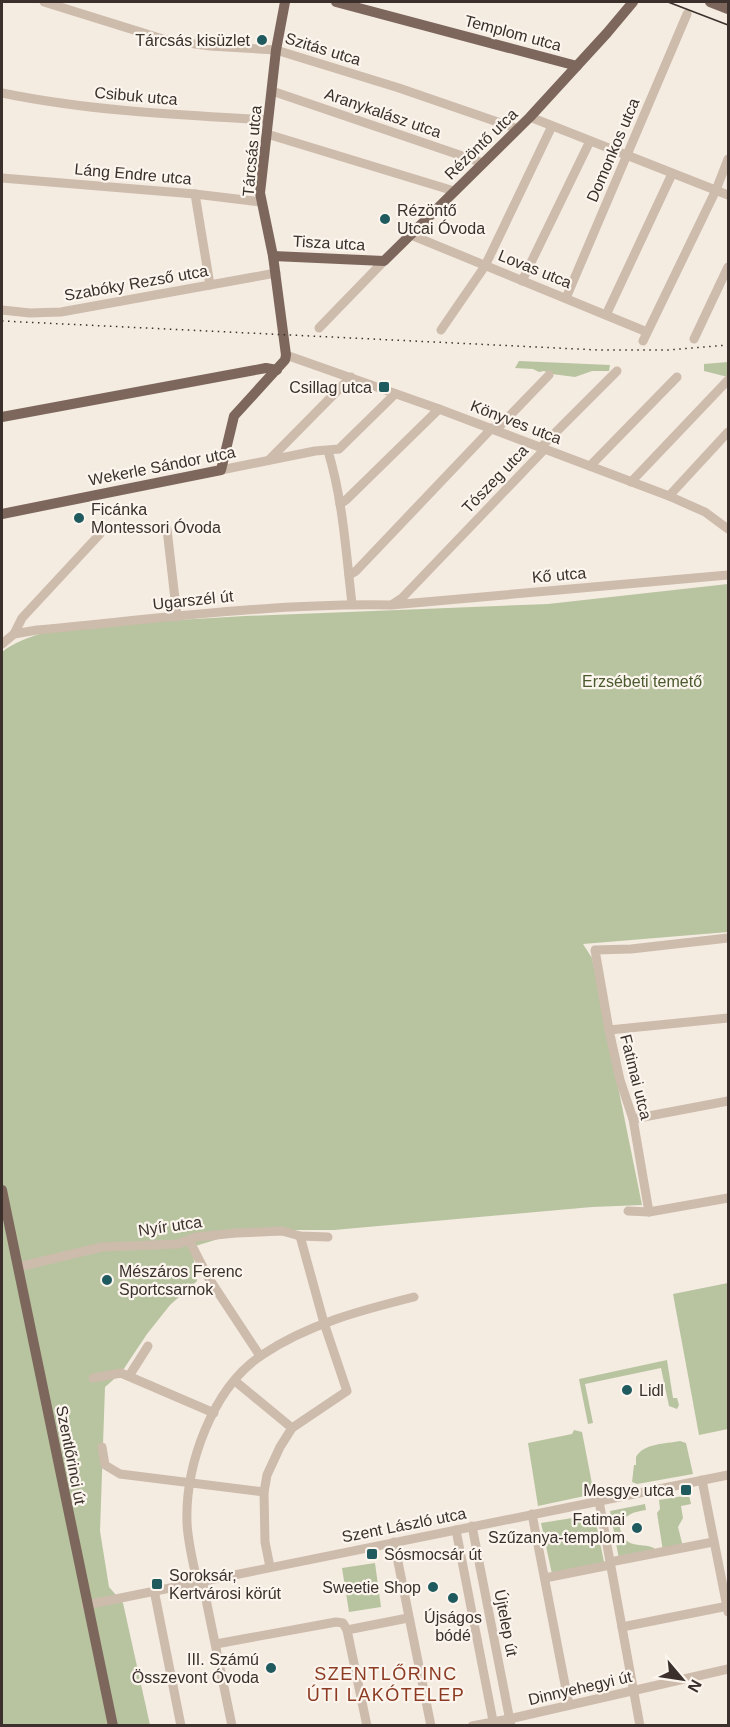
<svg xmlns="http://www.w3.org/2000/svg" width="730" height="1727" font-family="Helvetica,sans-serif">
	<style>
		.green { fill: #b8c4a0 }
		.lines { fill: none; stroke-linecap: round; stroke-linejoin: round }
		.minor { stroke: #cdbbac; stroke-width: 9 }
		.major { stroke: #7d675c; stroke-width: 10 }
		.tram { stroke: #3b302b; stroke-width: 1.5 }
		.rail { stroke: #3b302b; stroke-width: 1.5; stroke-dasharray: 1.5 4.5; stroke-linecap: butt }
		.poi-dot { fill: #1f5a5e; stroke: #fbf5ee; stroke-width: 2 }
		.labels { text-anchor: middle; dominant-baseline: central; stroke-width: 4.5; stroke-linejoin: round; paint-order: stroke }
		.street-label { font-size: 16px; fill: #3b302b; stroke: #fbf5ee }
		.poi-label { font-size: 16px; fill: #3b302b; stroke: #fbf5ee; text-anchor: end }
		.park-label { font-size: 16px; fill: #4a5a2e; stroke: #fbf5ee }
		.neighbourhood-label { font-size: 18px; letter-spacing: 1.5px; fill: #8c3b22; stroke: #fbf5ee }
	</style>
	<rect width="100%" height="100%" fill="#f4ebe1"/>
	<!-- green -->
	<g class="green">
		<polygon points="519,361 610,365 609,371 592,371 575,377 552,374 544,371 539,372 533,369 515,368"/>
		<polygon points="728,362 728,377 704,371 704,364"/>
		<path d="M728,584V932L583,944L592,958L642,1205L592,1207L334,1230H248L192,1247L197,1281L170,1305L147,1334L121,1373L105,1387L100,1531L109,1587L123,1603L150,1725L2,1726V652C27,633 62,628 94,625L245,616L548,604Z"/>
		<polygon points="728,1283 728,1429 699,1435 673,1294"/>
		<polygon points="667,1360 673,1398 677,1398 679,1405 677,1409 669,1406 661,1368 585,1384 593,1423 588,1424 579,1379"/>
		<polygon points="574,1430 582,1432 594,1494 538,1506 528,1443 572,1434"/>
		<path d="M680,1441L686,1443L693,1474L637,1484L632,1482L634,1465H636V1457C644,1443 665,1444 680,1441Z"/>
		<polygon points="689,1495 691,1504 681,1506 683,1518 678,1527 683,1547 663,1551 657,1513 660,1509 659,1500"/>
		<path d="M645,1504L646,1510C633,1512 622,1515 620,1529C626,1550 640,1542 654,1548L655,1552L619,1559L610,1511Z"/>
		<polygon points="591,1515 595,1518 604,1562 552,1574 541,1523"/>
		<polygon points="375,1563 381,1607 349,1612 342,1568"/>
	</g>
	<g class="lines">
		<!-- minor -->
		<g class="minor">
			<polyline points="44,2 166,40 210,46 276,50 399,88 518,129"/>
			<polyline points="272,91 483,163"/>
			<path d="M2,93C90,111 179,115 268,120"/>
			<polyline points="530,117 728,195"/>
			<polyline points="267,134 454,191"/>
			<polyline points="2,178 195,194 261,202"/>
			<polyline points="195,194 210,285"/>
			<polyline points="411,235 647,332"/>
			<polyline points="522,281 590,141"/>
			<polyline points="566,298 687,14"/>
			<polyline points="2,310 30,313 61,312 276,273"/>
			<polyline points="606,315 672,174"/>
			<polyline points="319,328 384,261"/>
			<polyline points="441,330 485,266 552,126"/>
			<polyline points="694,339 728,267"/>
			<polyline points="643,341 716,190 728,159"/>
			<polyline points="286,355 439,409 669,496 705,512 728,529"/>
			<polyline points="496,430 549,375"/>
			<path d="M328,451C343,500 346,553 352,604"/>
			<polyline points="269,460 351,377"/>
			<polyline points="590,466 677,377"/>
			<polyline points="221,470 315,451 339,449 395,394"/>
			<polyline points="631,482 728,380"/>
			<polyline points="669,496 728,432"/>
			<polyline points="340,504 346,500 439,409"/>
			<polyline points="167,529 177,617"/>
			<polyline points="349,575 356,571 492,428"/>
			<polyline points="393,604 402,598 542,452 544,444 617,371"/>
			<polyline points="14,634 22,618 100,534"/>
			<path d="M2,644L14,634L37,630C155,619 273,603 391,605L728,575"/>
			<polyline points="609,1030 728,1018"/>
			<polyline points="633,1119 728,1101"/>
			<polyline points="628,1211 649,1212 728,1198"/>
			<polyline points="649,1212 633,1119 620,1080 609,1030 595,950 631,949 728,938"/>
			<polyline points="189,1240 208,1277 260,1356"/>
			<polyline points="18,1267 102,1247 178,1244 196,1237 236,1233 282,1231 300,1236 328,1237"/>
			<polyline points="129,1376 148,1346"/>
			<polyline points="93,1378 121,1373 214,1413"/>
			<polyline points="235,1381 292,1428"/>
			<polyline points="102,1447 105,1465 120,1474 264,1492"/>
			<polyline points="702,1480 728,1612"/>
			<polyline points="599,1501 640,1726"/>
			<polyline points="532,1514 569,1705"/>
			<polyline points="472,1526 511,1726"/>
			<polyline points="456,1530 494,1726"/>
			<polyline points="394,1542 431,1726"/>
			<polyline points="610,1562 713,1542"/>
			<polyline points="270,1567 265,1542 264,1492 267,1475 280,1447 292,1428 347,1391 324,1323 300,1236"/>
			<polyline points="545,1578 610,1565"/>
			<polyline points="202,1580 232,1726"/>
			<path d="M197,1581C193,1562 188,1543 187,1523C185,1466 212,1388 262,1355C308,1324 362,1310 414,1297"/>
			<polyline points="154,1590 181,1726"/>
			<polyline points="86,1605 728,1475"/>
			<polyline points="622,1627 728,1606"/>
			<polyline points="347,1630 408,1618"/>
			<polyline points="216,1644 336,1622 343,1623 347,1630 367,1726"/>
			<polyline points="472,1726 509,1719 728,1669"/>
		</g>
		<!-- major -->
		<g class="major">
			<polyline points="336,2 577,66"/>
			<polyline points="710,2 728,9"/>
			<polyline points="273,256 384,261 530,117 607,33 633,2"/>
			<polyline points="2,417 266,368 277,370"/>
			<polyline points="2,514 221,470 234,416 285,360 286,355 273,256 260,193 276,50 285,2"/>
			<polyline points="2,1190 113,1726"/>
		</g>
		<!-- tram -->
		<polyline class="tram" points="668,2 728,25"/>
		<!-- rail -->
		<polyline class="rail" points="2,321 598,350 668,350 728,345"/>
	</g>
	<!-- markers -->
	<g class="poi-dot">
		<circle cx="262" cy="40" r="6"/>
		<circle cx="385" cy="219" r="6"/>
		<rect x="378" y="381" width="12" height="12" rx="3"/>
		<circle cx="79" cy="518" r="6"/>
		<circle cx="107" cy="1280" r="6"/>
		<circle cx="627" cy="1390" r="6"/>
		<rect x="680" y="1484" width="12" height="12" rx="3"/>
		<circle cx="637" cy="1528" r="6"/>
		<rect x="366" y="1548" width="12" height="12" rx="3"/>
		<rect x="151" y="1578" width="12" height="12" rx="3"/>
		<circle cx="433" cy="1587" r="6"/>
		<circle cx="453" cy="1598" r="6"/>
		<circle cx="271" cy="1668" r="6"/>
	</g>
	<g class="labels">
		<!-- street labels -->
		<g class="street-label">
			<text transform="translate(513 33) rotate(15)">Templom utca</text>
			<text transform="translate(323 49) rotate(17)">Szitás utca</text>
			<text transform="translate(136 96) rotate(5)">Csibuk utca</text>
			<text transform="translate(383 113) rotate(19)">Aranykalász utca</text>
			<text transform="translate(481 144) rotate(-44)">Rézöntő utca</text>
			<text transform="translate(613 150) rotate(-67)">Domonkos utca</text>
			<text transform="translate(252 151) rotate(-85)">Tárcsás utca</text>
			<text transform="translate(133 174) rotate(5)">Láng Endre utca</text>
			<text transform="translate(329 243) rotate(3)">Tisza utca</text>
			<text transform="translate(535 269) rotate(22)">Lovas utca</text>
			<text transform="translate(136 283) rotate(-10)">Szabóky Rezső utca</text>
			<text transform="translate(516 422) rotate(21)">Könyves utca</text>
			<text transform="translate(162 466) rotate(-11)">Wekerle Sándor utca</text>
			<text transform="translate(495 479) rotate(-46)">Tószeg utca</text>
			<text transform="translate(559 575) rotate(-5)">Kő utca</text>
			<text transform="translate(193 600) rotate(-6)">Ugarszél út</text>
			<text transform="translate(636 1077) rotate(76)">Fatimai utca</text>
			<text transform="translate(170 1226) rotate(-8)">Nyír utca</text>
			<text transform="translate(71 1455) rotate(79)">Szentlőrinci út</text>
			<text transform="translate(404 1525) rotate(-11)">Szent László utca</text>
			<text transform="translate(506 1623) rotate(79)">Újtelep út</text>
			<text transform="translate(580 1688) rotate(-13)">Dinnyehegyi út</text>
		</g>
		<!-- poi labels -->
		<g class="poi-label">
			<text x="250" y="40">Tárcsás kisüzlet</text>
			<text x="397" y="210" text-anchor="start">Rézöntő<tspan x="397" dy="18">Utcai Óvoda</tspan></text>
			<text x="372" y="387">Csillag utca</text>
			<text x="91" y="509" text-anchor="start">Ficánka<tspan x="91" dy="18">Montessori Óvoda</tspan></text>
			<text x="119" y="1271" text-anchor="start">Mészáros Ferenc<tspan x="119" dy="18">Sportcsarnok</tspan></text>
			<text x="639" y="1390" text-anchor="start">Lidl</text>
			<text x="674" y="1490">Mesgye utca</text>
			<text x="625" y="1519">Fatimai<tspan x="625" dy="18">Szűzanya-templom</tspan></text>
			<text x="384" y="1554" text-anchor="start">Sósmocsár út</text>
			<text x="169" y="1575" text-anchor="start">Soroksár,<tspan x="169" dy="18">Kertvárosi körút</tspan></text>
			<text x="421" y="1587">Sweetie Shop</text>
			<text x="453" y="1617" text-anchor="middle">Újságos<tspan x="453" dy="18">bódé</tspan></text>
			<text x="259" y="1659">III. Számú<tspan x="259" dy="18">Összevont Óvoda</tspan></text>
		</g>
		<!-- park labels -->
		<g class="park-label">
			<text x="642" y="681">Erzsébeti temető</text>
		</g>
		<!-- neighbourhood labels -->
		<g class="neighbourhood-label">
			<text x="386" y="1674">SZENTLŐRINC<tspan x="386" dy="21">ÚTI LAKÓTELEP</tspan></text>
		</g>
	</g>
	<!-- border -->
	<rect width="730" height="1727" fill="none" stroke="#3b302b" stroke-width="6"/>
	<!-- north arrow -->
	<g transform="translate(682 1679) rotate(119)" stroke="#fbf5ee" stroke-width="4.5" paint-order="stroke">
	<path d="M0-4.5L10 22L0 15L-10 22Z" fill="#3b302b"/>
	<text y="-9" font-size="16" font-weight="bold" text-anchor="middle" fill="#3b302b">N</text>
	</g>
</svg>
